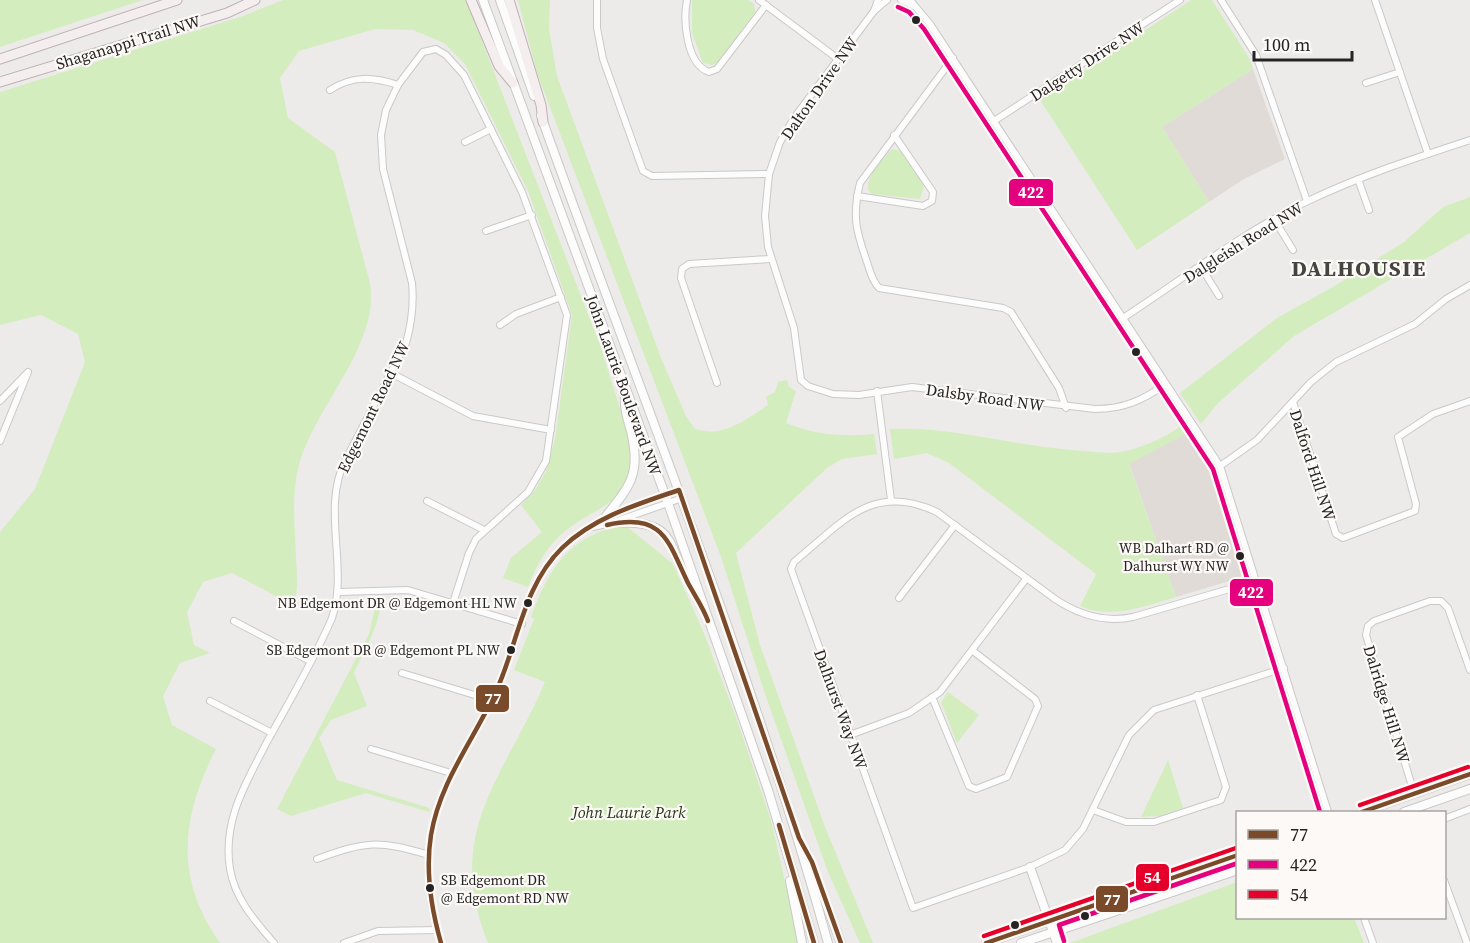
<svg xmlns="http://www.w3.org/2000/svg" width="1470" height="943" font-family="'Source Serif 4',serif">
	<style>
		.built { fill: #e0dbd6 }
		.green { fill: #d3edbe }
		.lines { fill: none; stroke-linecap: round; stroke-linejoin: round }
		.street-casing { stroke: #cac9c8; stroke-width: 8 }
		.secondary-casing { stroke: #cac9c8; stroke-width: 10 }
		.primary-casing { stroke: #bfb2b4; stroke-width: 11 }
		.street { stroke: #fcfcfc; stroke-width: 6 }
		.secondary { stroke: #fcfcfc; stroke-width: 8 }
		.primary { stroke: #f5eeef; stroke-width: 9 }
		.bus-1-casing { stroke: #fcf9f6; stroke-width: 9 }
		.bus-2-casing { stroke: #fcf9f6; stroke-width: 9 }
		.bus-3-casing { stroke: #fcf9f6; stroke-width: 9 }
		.bus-1 { stroke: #7a4b2a; stroke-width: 4.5 }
		.bus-2 { stroke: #e5007d; stroke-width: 4.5 }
		.bus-3 { stroke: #e4002b; stroke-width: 4.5 }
		.bus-dot { fill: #252423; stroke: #fcf9f6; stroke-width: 2 }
		.labels { text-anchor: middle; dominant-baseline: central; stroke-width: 4.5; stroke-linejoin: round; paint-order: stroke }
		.bus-label { font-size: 14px; fill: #252423; stroke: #fcf9f6; text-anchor: end }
		.street-label { font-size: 16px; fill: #252423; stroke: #fcf9f6 }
		.park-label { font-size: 16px; font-style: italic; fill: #233713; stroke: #fcf9f6 }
		.district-label { font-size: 22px; font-weight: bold; letter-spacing: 1.5px; fill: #464441; stroke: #fcf9f6 }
		.line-badge { stroke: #fcf9f6; stroke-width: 2 }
		.badge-label { font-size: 16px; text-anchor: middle; font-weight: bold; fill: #fff }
	</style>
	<rect width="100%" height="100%" fill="#edebe9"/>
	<!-- built -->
	<g class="built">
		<polygon points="1253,69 1285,159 1244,179 1209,202 1162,127"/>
		<polygon points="1189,432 1217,478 1245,570 1240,578 1176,597 1129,463"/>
	</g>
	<!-- green -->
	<g class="green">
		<polygon points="0,0 143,0 0,47"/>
		<path d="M283,0H466L600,345L631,443C637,505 602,501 564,532C546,547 536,566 528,587L503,578L511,558L542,532L521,505L535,490L546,471L555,439L572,315L528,191L465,64L444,43L413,30L375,29L299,51L280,78L288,118L335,152L370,283C380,341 321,401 302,455C290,488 295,525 296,559C297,575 299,590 293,605L232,573L203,582L187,612L194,645L210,653L180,663L163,696L172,725L216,749C181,818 174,877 220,943H0V532L35,489L85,362L78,334L41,315L0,325V92L243,16Z"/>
		<path d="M518,0H550L549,29L557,76L661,358L686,416L695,429C723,438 745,420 768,405L766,397L775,392L778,382L787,380L789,387L796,391L786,423C816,435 842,437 874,434L877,454L842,459L827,468L736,553L760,645L825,827L873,943H860L828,872L765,694L721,557L537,73Z"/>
		<polygon points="692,0 748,0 754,4 755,12 717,63 712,65 703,63 692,33"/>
		<polygon points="1191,0 1212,0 1249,58 1253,69 1162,127 1209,202 1137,250 1040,100"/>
		<path d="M892,149L901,151L924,186L920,199L872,194L868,190C866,176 883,159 892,149Z"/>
		<polygon points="1470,197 1470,233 1294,336 1218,403 1201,424 1180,393 1277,318 1331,288 1404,242 1443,207"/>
		<path d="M1184,424L1189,432L1129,464L1176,597C1146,606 1111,620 1080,606L1096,574L949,463L927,453L894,459L890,429C950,426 1011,445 1071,450C1089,451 1109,455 1126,451C1146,446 1168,436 1184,424Z"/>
		<path d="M625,525L673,564L703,631L736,717L771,820L799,943H488C443,832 504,778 545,682L514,670L534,619L531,617C548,569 570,534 625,525Z"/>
		<path d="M378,595H381C382,622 365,649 354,673L367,706L331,720L319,738L337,780L426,807L430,809L429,812L366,793L291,816L277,809L369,634Z"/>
		<polygon points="948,692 979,715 957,743 941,702"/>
		<polygon points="1168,760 1183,808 1160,816 1141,817"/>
		<polygon points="1237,882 1238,918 1354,918 1364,943 1070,943"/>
	</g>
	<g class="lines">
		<!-- street casing -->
		<g class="street-casing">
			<g id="street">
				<polyline points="597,0 597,28 603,59 643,171 652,176 769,174"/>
				<path d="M687,0C683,20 686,64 709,72L717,69L766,5"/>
				<polyline points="759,0 838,59"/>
				<path d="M878,0L874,11L794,118L780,142L769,174L765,216L768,247L794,328L801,380L808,386L833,394L859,395L912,387L1095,409C1124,409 1143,400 1166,384"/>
				<polyline points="901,0 914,6"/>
				<polyline points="910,0 930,24 1220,466 1328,812"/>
				<polyline points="1221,0 1256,55 1307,201"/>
				<polyline points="1375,0 1428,154"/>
				<polyline points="874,11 887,0"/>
				<path d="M953,58L860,183C852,216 856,231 867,262C870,271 872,281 879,288L1003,308L1011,312L1059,388L1066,408"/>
				<polyline points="1366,83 1400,72"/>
				<path d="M330,90C353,75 373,77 398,85"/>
				<polyline points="994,121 1180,0"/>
				<polyline points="465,142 491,129"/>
				<polyline points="1358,179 1369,210"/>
				<polyline points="857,196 923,206 932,201 933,192 894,135"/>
				<polyline points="1274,219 1293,250"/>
				<polyline points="486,231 532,215"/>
				<polyline points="1201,267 1219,296"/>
				<path d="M1123,318C1183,279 1243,232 1308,201C1360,176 1415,158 1470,140"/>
				<polyline points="500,325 516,314 561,297"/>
				<polyline points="391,373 473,416 551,430"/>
				<polyline points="717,383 681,278 682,269 689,264 770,259"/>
				<polyline points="877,391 891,500"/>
				<polyline points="0,401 28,372 0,441"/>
				<polyline points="1293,402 1336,534 1343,538 1415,511 1416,504 1398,437 1433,414 1470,401"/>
				<polyline points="1220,466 1257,440 1311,382 1336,362 1415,324 1446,299 1470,285"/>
				<polyline points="427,501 484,530"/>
				<polyline points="588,528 611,523 682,498"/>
				<path d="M1257,581L1133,617C1104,623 1079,615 1055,599L937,512C871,481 841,524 794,562L791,569L913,908L1030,867L1065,850L1083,829L1129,735L1154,710L1284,668"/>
				<polyline points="339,592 408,590 522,624"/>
				<polyline points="899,598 955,525"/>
				<polyline points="234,621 310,661"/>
				<polyline points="402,673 491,700"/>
				<polyline points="932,697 969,786 976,789 1007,777 1038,706 1035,699 973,651"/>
				<polyline points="210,701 272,733"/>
				<polyline points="850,735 909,713 940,692 1026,579"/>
				<polyline points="371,749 451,773"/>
				<polyline points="1414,793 1366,635 1368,626 1374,621 1430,601 1441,601 1448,608 1470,670"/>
				<polyline points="1093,810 1126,822 1154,822 1221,800 1226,787 1197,695"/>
				<polyline points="1444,819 1470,809"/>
				<path d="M317,859C367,841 378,840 429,855"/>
				<polyline points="1444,880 1467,943"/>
				<polyline points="1364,918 1373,943"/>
				<path d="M274,943C255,921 235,899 230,869C222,820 247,781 268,740C290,700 314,660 332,618C349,568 321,509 345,461L406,343C412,322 414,304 412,283L383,169L381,135L386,110L398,85L423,52L436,49L446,55L464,75L522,192L567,315L546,461L528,492L476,539L469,553L453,603"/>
				<polyline points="344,943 378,931 437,930"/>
				<path d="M441,943C430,908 425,872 431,835C440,780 475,737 498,687C516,645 528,579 562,548C595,517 637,505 679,490"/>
			</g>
		</g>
		<!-- secondary casing -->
		<g class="secondary-casing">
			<g id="secondary">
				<polyline points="483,0 668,503 768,790 814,943"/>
				<polyline points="500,0 534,96"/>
				<path d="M541,116C639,391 750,662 828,943"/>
				<path d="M606,516C631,485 641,473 631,431C627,418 624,407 625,394"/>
				<path d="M611,523C685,518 663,551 696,592"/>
				<polyline points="1362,812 1470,774"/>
				<polyline points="1404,812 1470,789"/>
				<polyline points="806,851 841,943"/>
				<polyline points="1030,867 1057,943"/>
				<polyline points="790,881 802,943"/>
				<polyline points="986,943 1238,855"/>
				<polyline points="1021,943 1238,870"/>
			</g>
		</g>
		<!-- primary casing -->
		<g class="primary-casing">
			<g id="primary">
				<polyline points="471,0 499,66 513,83"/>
				<polyline points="509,0 541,105 543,122"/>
				<polyline points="0,59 177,0"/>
				<polyline points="0,82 227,13 255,0"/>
			</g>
		</g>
		<!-- street -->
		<use href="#street" class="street"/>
		<!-- secondary -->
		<use href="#secondary" class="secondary"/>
		<!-- primary -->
		<use href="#primary" class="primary"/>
		<!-- bus-1 casing -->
		<g class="bus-1-casing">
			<g id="bus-1">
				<path d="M607,525C664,512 668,542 688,583C695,596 703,607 708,621"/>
				<polyline points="1362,812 1470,774"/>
				<polyline points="779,825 814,943"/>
				<path d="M441,943C431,908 425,872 431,835C440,780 476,737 498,687C518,641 524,585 562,548C594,517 638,504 679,490L799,838L812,862L841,943"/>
				<polyline points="986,943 1238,855"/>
			</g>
		</g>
		<!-- bus-2 casing -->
		<g class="bus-2-casing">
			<g id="bus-2">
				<polyline points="898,7 909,12 924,29 1213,469 1320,812"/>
				<polyline points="1064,941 1059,925 1238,863"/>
			</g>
		</g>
		<!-- bus-3 casing -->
		<g class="bus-3-casing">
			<g id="bus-3">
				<polyline points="1360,805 1468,767"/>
				<polyline points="984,936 1236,848"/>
			</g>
		</g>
		<!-- bus-1 -->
		<use href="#bus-1" class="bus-1"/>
		<!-- bus-2 -->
		<use href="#bus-2" class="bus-2"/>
		<!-- bus-3 -->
		<use href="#bus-3" class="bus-3"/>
	</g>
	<!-- markers -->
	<g class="bus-dot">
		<circle cx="916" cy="20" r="5"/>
		<circle cx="1136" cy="352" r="5"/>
		<circle cx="1240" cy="556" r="5"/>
		<circle cx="528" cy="603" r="5"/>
		<circle cx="511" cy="650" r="5"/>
		<circle cx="430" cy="888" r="5"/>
		<circle cx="1085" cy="916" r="5"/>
		<circle cx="1015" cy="925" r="5"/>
	</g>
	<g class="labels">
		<!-- bus labels -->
		<g class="bus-label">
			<text x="1229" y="548">WB Dalhart RD @<tspan x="1229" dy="18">Dalhurst WY NW</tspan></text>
			<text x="517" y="603">NB Edgemont DR @ Edgemont HL NW</text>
			<text x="500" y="650">SB Edgemont DR @ Edgemont PL NW</text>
			<text x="441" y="880" text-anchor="start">SB Edgemont DR<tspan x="441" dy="18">@ Edgemont RD NW</tspan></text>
		</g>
		<!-- street labels -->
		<g class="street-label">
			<text transform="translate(128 42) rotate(-17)">Shaganappi Trail NW</text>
			<text transform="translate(1087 61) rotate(-33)">Dalgetty Drive NW</text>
			<text transform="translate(819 88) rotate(-55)">Dalton Drive NW</text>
			<text transform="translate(1243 242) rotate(-32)">Dalgleish Road NW</text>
			<text transform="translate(624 385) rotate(70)">John Laurie Boulevard NW</text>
			<text transform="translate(985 397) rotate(8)">Dalsby Road NW</text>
			<text transform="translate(373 407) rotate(-64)">Edgemont Road NW</text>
			<text transform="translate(1313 465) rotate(72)">Dalford Hill NW</text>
			<text transform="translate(1387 704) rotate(73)">Dalridge Hill NW</text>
			<text transform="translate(841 709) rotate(70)">Dalhurst Way NW</text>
		</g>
		<!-- park labels -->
		<g class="park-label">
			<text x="629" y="812">John Laurie Park</text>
		</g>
		<!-- district labels -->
		<g class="district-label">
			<text x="1359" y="268">DALHOUSIE</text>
		</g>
	</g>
	<g class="line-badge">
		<rect x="1008" y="178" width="46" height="29" rx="6" fill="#e5007d"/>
		<rect x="1229" y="578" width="45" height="29" rx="6" fill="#e5007d"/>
		<rect x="475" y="684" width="35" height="29" rx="6" fill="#7a4b2a"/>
		<rect x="1135" y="863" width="35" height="29" rx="6" fill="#e4002b"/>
		<rect x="1095" y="885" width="34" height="28" rx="6" fill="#7a4b2a"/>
	</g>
	<g class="badge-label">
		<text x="1031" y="198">422</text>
		<text x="1251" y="598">422</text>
		<text x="493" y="704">77</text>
		<text x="1152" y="883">54</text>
		<text x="1112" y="905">77</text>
	</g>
	<!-- legend -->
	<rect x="1236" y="811" width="210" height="108" fill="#fcf9f6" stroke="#a6a4a2" stroke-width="1.5"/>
	<rect x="1248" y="830" width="30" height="9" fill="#7a4b2a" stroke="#a6a4a2" stroke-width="1.5"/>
	<text x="1290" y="841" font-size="18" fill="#252423">77</text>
	<rect x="1248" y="860" width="30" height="9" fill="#e5007d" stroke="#a6a4a2" stroke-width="1.5"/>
	<text x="1290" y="871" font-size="18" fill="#252423">422</text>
	<rect x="1248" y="890" width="30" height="9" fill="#e4002b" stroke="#a6a4a2" stroke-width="1.5"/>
	<text x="1290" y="901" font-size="18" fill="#252423">54</text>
	<!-- scale -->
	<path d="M1254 51v9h98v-9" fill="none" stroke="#252423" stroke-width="3"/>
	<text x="1263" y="51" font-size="18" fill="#252423" stroke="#fcf9f6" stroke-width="4.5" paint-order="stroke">100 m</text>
</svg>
